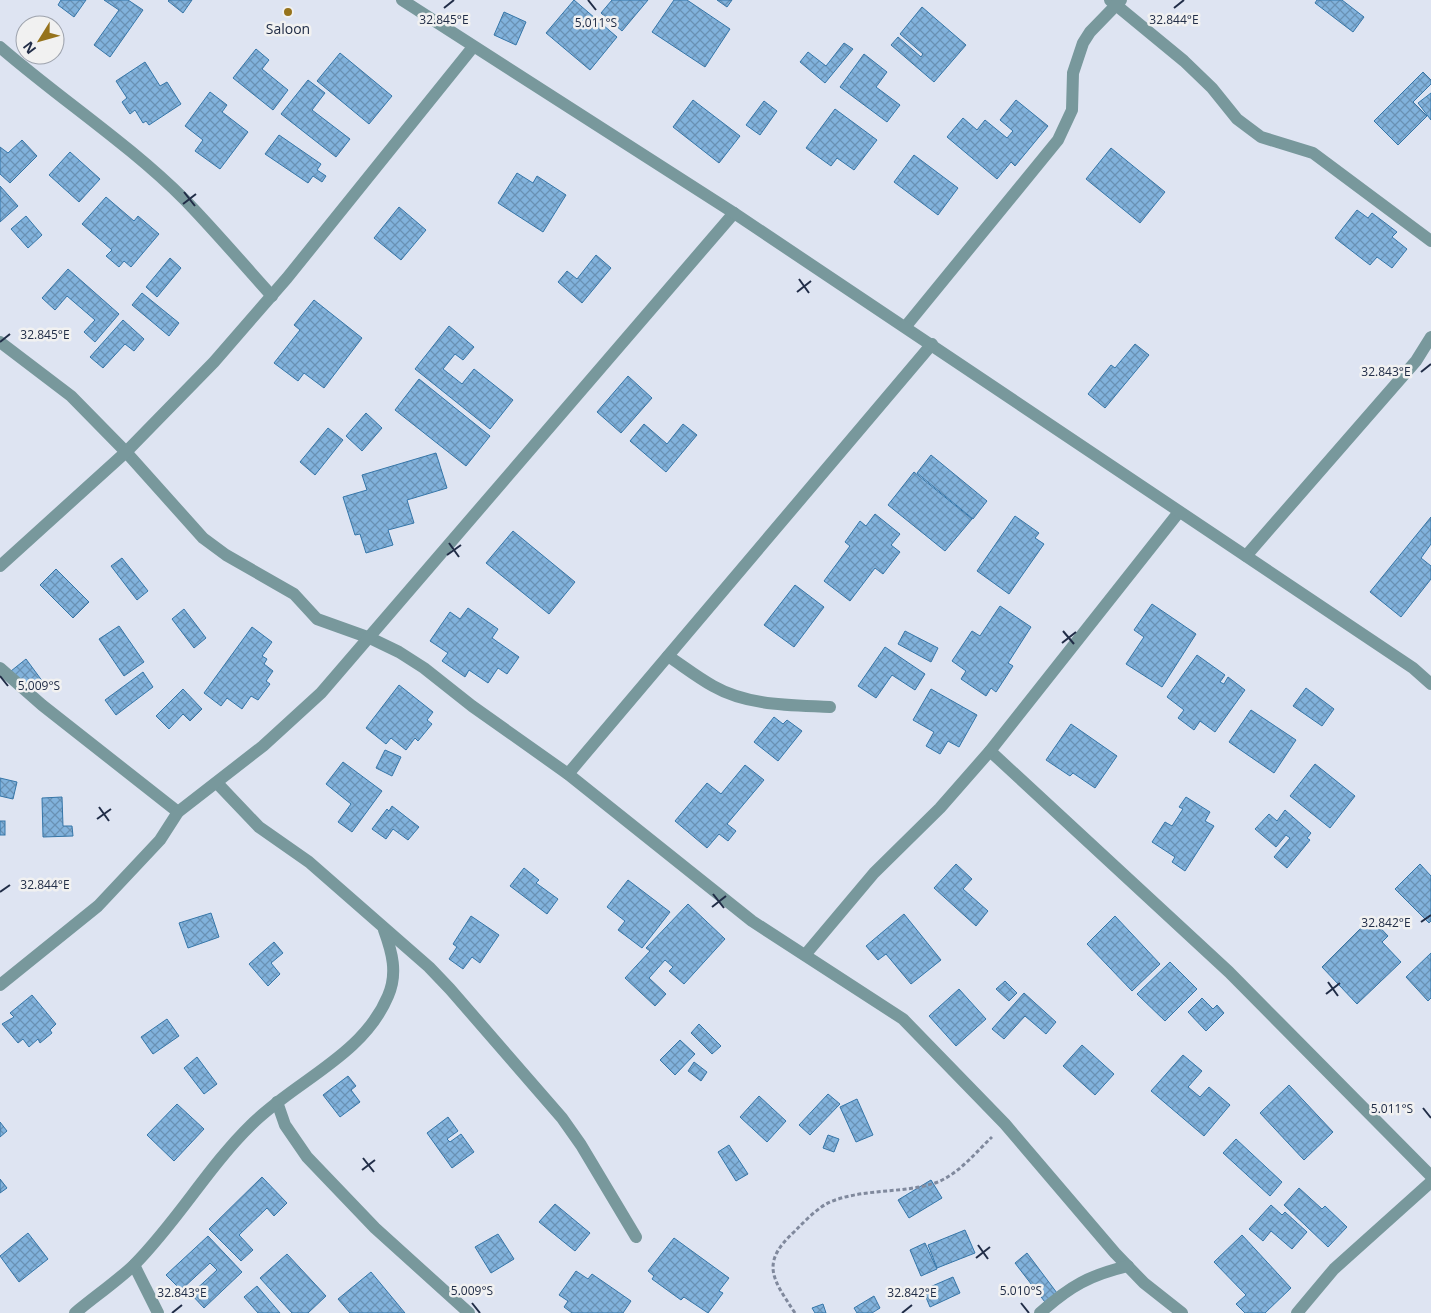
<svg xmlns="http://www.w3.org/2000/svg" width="1431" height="1313" font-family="'Open Sans',sans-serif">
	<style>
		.building { fill: url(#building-cross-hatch); stroke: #3676a8 }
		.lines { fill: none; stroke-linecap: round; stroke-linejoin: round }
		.path { stroke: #80899d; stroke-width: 3; stroke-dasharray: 4 2.5; stroke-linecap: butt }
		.minor { stroke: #78989c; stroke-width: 12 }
		.tertiary { stroke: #78989c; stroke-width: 12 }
		.ticks { fill: none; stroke: #212d47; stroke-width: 2 }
		.poi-dot { fill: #96731c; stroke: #f1f1f1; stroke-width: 2 }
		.labels { text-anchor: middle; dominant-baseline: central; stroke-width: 5; stroke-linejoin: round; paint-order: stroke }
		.poi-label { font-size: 14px; fill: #212d47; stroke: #f1f1f1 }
		.ticks-label { font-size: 12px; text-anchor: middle; fill: #212d47; stroke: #f1f1f1; stroke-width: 5; stroke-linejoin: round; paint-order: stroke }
	</style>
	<defs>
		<pattern id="building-cross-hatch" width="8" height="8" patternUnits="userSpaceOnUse" patternTransform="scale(1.25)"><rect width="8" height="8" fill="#81b2dc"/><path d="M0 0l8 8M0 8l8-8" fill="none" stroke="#6991b4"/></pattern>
	</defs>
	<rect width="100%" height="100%" fill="#dee4f2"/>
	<!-- building -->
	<g class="building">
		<polygon points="61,0 86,0 74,17 58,5"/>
		<polygon points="104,0 128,0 143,10 110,57 94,45 119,10"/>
		<polygon points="169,0 192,0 183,13 168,1"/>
		<polygon points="574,0 617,37 590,70 546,33"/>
		<polygon points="612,0 648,0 622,31 601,13"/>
		<polygon points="674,0 687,0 730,29 705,67 652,32"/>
		<polygon points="717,0 732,0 727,7"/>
		<polygon points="1317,0 1342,0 1364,17 1353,32 1315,3"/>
		<polygon points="922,7 966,45 934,82 891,45 898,37 921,57 923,54 900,34"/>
		<polygon points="504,12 526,22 516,45 494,35"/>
		<polygon points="844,43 853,49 825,83 800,62 808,52 826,66"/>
		<polygon points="256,49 269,60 262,69 288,90 273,110 233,78"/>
		<polygon points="340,53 392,96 369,124 317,81"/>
		<polygon points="864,54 887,72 876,87 900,105 887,122 840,87"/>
		<polygon points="145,62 160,86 167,82 181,104 149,125 146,121 143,123 135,110 130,114 122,102 127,98 116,81"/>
		<polygon points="1423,72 1431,80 1431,84 1413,102 1427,116 1398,145 1374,121"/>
		<polygon points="308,80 325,93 312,110 350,139 336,157 281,114"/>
		<polygon points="210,92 227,105 222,112 248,132 220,169 195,151 203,140 185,126"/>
		<polygon points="1431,93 1431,120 1418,103"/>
		<polygon points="693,100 740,136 719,163 673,127"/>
		<polygon points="1016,100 1048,126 1015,166 1011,162 997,179 947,137 963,118 977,130 985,120 1007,138 1013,131 1000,120"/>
		<polygon points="764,101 777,111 760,135 746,125"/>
		<polygon points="835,109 877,140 854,170 837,158 831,166 806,148"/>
		<polygon points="279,135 321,164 317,170 326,176 322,182 313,176 308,183 265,154"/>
		<polygon points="22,140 37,156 10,183 0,174 0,147 8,153"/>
		<polygon points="1111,148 1165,192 1140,223 1086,179"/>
		<polygon points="70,152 100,179 79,202 49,175"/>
		<polygon points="914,155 958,188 938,215 894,182"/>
		<polygon points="517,173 533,183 537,176 566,195 543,232 498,203"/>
		<polygon points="0,186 18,206 0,222"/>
		<polygon points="106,197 134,221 138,216 159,234 131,267 124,261 119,267 106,256 112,250 82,224"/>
		<polygon points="399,207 426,230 401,260 374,238"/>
		<polygon points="1357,210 1368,218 1372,213 1397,232 1392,237 1407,249 1392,268 1377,257 1370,265 1335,238"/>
		<polygon points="26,216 42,235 28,248 11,229"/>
		<polygon points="596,255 611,268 582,303 558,282 567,271 577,279"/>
		<polygon points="170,258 181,268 157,297 146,287"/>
		<polygon points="68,269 119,314 95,342 84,332 95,320 67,296 55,310 42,298"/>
		<polygon points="142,293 179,323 169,336 132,305"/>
		<polygon points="314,300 362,338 324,388 304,373 298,381 274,363 300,330 294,325"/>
		<polygon points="123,320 144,339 134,351 125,344 103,368 90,357"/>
		<polygon points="449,326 474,347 463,360 455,354 443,369 462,384 474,369 513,400 490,429 415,369"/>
		<polygon points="1135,344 1149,355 1105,408 1088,394 1111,365 1115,368"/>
		<polygon points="628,376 652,398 621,433 597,412"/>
		<polygon points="419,379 490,436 466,466 395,410"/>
		<polygon points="366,413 382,428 362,451 346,436"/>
		<polygon points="644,424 667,444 683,424 697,435 666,472 630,441"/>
		<polygon points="328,428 343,440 315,475 300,462"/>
		<polygon points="436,453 447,488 407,500 414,523 388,530 393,545 366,553 360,534 355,535 343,497 367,490 362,475"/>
		<polygon points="931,455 987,501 973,519 917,473"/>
		<polygon points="914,472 972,519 945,551 888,505"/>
		<polygon points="875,514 900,534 891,545 900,552 883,574 875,568 850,601 824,581 850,546 845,542 860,521 866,526"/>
		<polygon points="1015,516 1039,533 1035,538 1044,544 1009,594 977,571"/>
		<polygon points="1431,517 1431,544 1421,558 1431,566 1431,579 1401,617 1370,592"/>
		<polygon points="513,531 575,582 549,614 486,563"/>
		<polygon points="122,558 148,591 137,600 111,566"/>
		<polygon points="56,569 89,602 73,618 40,585"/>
		<polygon points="795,585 824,607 794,647 764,625"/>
		<polygon points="1152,604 1196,634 1162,687 1126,664 1144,637 1134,630"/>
		<polygon points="1000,606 1031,627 1008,663 1013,666 996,692 991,688 986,696 961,679 966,671 952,661 972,631 980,636"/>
		<polygon points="468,608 498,629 492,638 519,657 507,674 498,668 488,683 469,670 465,677 442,661 448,653 430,641 450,612 460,619"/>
		<polygon points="184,609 206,638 194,648 172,619"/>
		<polygon points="119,626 144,662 124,676 99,639"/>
		<polygon points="252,627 272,642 262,656 267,659 264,664 273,671 266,681 270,684 258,700 251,696 242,709 227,698 221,706 204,693"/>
		<polygon points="905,631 938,648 931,662 898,644"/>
		<polygon points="885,647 925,674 915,690 892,675 876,698 858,686"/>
		<polygon points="1197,655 1225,675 1220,682 1224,684 1228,677 1245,690 1215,732 1200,721 1194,730 1178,718 1184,710 1167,697"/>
		<polygon points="26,659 43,682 28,694 11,671"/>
		<polygon points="143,672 153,687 116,715 105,700"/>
		<polygon points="399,685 433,712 427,720 432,724 418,741 415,738 406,750 391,738 386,744 366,728"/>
		<polygon points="1306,688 1334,709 1322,726 1293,706"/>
		<polygon points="183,689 202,709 190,721 183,714 169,729 156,716"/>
		<polygon points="931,689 977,715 959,747 948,741 940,754 926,746 934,732 913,720"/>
		<polygon points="1251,710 1296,740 1274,773 1229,742"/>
		<polygon points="774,717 783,724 787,720 802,731 778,761 754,742"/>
		<polygon points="1071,724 1117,756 1095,788 1073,773 1070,776 1046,760"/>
		<polygon points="385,750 401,757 392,776 376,768"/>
		<polygon points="343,762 382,791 352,832 338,822 351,804 326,784"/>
		<polygon points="1315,764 1355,796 1330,828 1290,796"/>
		<polygon points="745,765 764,780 727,824 736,831 728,841 719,834 707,848 675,821 707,783 721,794"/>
		<polygon points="0,778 17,782 13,799 0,796"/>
		<polygon points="62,797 63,826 72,826 73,836 43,837 42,798"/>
		<polygon points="1186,797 1210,812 1205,821 1214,826 1185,871 1172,862 1175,857 1152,842 1165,822 1172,826 1183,809 1179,807"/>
		<polygon points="392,806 419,827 408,840 393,829 386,839 372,829 387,809 389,811"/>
		<polygon points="1285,810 1311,833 1307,838 1310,840 1287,868 1274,857 1290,838 1286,835 1276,847 1255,829 1269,814 1277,821"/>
		<rect x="0" y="821" width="5" height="14"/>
		<polygon points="956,864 972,879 963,889 988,911 976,926 934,888"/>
		<polygon points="1420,864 1431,876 1431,921 1429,923 1395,889"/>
		<polygon points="524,868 539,880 536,883 558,899 547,914 510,886"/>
		<polygon points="628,880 670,912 642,948 618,930 625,921 607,907"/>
		<polygon points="688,904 725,939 684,984 669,971 673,967 665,960 649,978 666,994 655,1006 625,978 650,951 646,948"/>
		<polygon points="211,913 219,937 188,948 179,923"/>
		<polygon points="904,914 941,960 911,984 886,954 878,960 866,946"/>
		<polygon points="471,916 499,935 480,963 472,957 463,969 449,959 457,947 453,944"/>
		<polygon points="1115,916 1160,964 1132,991 1087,944"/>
		<polygon points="1371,918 1388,936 1382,942 1401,962 1357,1004 1322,967"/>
		<polygon points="274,942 283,953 271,963 280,974 268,986 249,964"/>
		<polygon points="1431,953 1431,998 1428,1001 1406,977"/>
		<polygon points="1170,962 1197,989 1165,1021 1137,994"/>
		<polygon points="1005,981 1017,993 1009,1001 996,989"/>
		<polygon points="959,989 986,1019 956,1046 929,1016"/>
		<polygon points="1024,993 1056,1022 1046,1034 1025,1016 1004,1039 992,1029"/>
		<polygon points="32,995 56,1024 50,1030 52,1033 40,1043 38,1039 29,1047 23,1039 18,1043 2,1024 14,1017 10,1013"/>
		<polygon points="1202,998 1213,1009 1217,1005 1224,1013 1206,1031 1188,1012"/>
		<polygon points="167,1019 179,1036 153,1054 141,1037"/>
		<polygon points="699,1024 721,1046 712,1054 691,1033"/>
		<polygon points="680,1040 695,1054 675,1075 660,1060"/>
		<polygon points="1082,1045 1114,1074 1095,1095 1063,1066"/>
		<polygon points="1183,1055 1202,1071 1188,1087 1200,1097 1209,1087 1230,1105 1204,1136 1151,1091"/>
		<polygon points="197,1057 217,1084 204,1094 184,1068"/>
		<polygon points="694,1062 707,1072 701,1081 688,1071"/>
		<polygon points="348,1076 356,1086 351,1090 360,1102 340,1117 323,1095"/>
		<polygon points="1289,1085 1333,1132 1304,1160 1260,1113"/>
		<polygon points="828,1094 840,1104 810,1135 799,1125"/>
		<polygon points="759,1096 786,1121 767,1142 740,1117"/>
		<polygon points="857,1099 873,1135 856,1142 840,1107"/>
		<polygon points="177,1104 204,1129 174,1161 147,1135"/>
		<polygon points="448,1117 458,1131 447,1139 450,1142 461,1134 474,1152 452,1168 427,1133"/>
		<polygon points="0,1122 7,1131 0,1137"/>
		<polygon points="828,1135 839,1139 834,1152 823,1148"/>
		<polygon points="1236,1139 1282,1182 1270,1196 1223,1153"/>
		<polygon points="729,1145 748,1174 736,1181 718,1152"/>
		<polygon points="262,1177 287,1203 274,1216 267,1208 239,1235 253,1250 241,1261 209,1229"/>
		<polygon points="0,1179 7,1188 0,1193"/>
		<polygon points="931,1180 942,1198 909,1218 898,1200"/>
		<polygon points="1299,1188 1322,1209 1325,1206 1347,1227 1328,1247 1284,1205"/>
		<polygon points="555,1204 590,1233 575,1251 539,1222"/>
		<polygon points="1271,1205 1282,1215 1285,1212 1307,1232 1292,1249 1271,1231 1263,1241 1249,1229"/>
		<polygon points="965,1230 975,1253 937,1268 928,1245"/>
		<polygon points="28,1233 48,1259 19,1282 0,1256"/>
		<polygon points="498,1234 514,1259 491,1273 475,1247"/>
		<polygon points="1242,1235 1291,1288 1265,1313 1245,1313 1236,1304 1246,1295 1214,1262"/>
		<polygon points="208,1236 242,1272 204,1308 191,1294 217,1270 210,1263 181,1290 166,1275"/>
		<polygon points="674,1238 729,1278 719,1291 723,1293 708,1313 684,1297 681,1300 652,1279 654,1276 648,1271"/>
		<polygon points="925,1243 937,1269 921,1276 910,1250"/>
		<polygon points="1027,1253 1060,1297 1048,1306 1015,1263"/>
		<polygon points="287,1254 326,1296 308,1313 292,1313 260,1278"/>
		<polygon points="576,1271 588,1279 592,1274 631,1301 623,1313 572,1313 564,1307 568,1301 559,1295"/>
		<polygon points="371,1272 405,1313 350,1313 338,1299"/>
		<polygon points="953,1277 960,1293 930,1307 923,1290"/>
		<polygon points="257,1286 280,1313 258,1313 244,1297"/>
		<polygon points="874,1296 880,1308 872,1313 857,1313 854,1308"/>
		<polygon points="823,1304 826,1313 815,1313 812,1308"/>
	</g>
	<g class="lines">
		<!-- path -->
		<path class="path" d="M795,1313C772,1278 760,1263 795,1231C805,1221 817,1208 830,1202C864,1188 901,1194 935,1183C958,1175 975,1153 992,1137"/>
		<!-- minor -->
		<g class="minor">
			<polyline points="1110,0 1184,61 1212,88 1237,119 1261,137 1313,153 1431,241"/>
			<path d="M0,47C60,99 129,144 185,200C215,231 243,264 272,296"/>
			<polyline points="906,326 1058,140 1072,110 1073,73 1083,43 1090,32 1121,0"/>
			<polyline points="0,342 71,396 126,452 203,538 226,555 294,594 317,619 370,638 399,652 424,668 472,706 568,774 752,921 903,1019 1005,1124 1115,1253 1144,1283 1182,1313"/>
			<polyline points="1246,556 1416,361 1431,337"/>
			<polyline points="0,566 126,452 214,362 287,278 473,47"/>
			<path d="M668,656C683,666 697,677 713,686C748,706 791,705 830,707"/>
			<polyline points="0,668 42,705 178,812"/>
			<polyline points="990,751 1229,972 1431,1176"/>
			<polyline points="568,774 932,344"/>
			<polyline points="217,783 259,827 309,862 429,967 450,989 562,1118 581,1145 636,1237"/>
			<polyline points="805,955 874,873 940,808 990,751 1179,512"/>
			<polyline points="0,985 98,906 160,840 178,812 263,746 321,693 734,213"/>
			<polyline points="277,1102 285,1125 307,1157 375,1228 469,1313"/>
			<polyline points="134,1265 158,1313"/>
			<path d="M75,1313C94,1297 116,1282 134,1265C177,1222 208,1167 251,1125C295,1081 363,1056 388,996C398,973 392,952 384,930"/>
			<path d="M1040,1313C1070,1286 1090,1275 1128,1266"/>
			<polyline points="1297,1313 1334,1269 1431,1182"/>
		</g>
		<!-- tertiary -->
		<polyline class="tertiary" points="402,0 734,213 1413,668 1431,684"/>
	</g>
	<!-- ticks -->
	<path class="ticks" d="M588,0L596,10M444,8L454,0M1174,8L1184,0M184,192L195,206M183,204L196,194M799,279L809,293M797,292L811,281M0,342L10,334M1421,372L1431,364M449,543L459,557M447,555L461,545M1063,631L1074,644M1062,643L1076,632M0,676L8,686M99,807L109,821M97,819L111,809M0,892L10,885M713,894L724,908M712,907L726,896M1421,922L1431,915M1328,982L1338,996M1326,994L1340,983M1423,1108L1431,1118M363,1158L374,1172M362,1170L375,1160M978,1245L988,1259M976,1258L990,1247M472,1303L480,1313M1021,1303L1029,1313M172,1313L182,1305M902,1313L912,1305"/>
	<!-- markers -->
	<circle class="poi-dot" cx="288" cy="12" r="5"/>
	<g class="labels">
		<!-- poi labels -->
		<g class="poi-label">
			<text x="288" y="28">Saloon</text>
		</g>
	</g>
	<g class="ticks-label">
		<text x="444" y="24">32.845°E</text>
		<text x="1174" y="24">32.844°E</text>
		<text x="596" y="27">5.011°S</text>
		<text x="45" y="339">32.845°E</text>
		<text x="1386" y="376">32.843°E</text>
		<text x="39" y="690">5.009°S</text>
		<text x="45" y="889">32.844°E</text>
		<text x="1386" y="927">32.842°E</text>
		<text x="1392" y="1113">5.011°S</text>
		<text x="472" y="1295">5.009°S</text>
		<text x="1021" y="1295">5.010°S</text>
		<text x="182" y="1297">32.843°E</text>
		<text x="912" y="1297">32.842°E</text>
	</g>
	<!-- north arrow -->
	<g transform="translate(40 40) rotate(233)"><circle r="24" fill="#f1f1f1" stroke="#9ea3ad"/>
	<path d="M0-4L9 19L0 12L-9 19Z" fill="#96731c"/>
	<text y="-8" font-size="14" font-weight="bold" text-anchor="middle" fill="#212d47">N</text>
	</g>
</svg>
